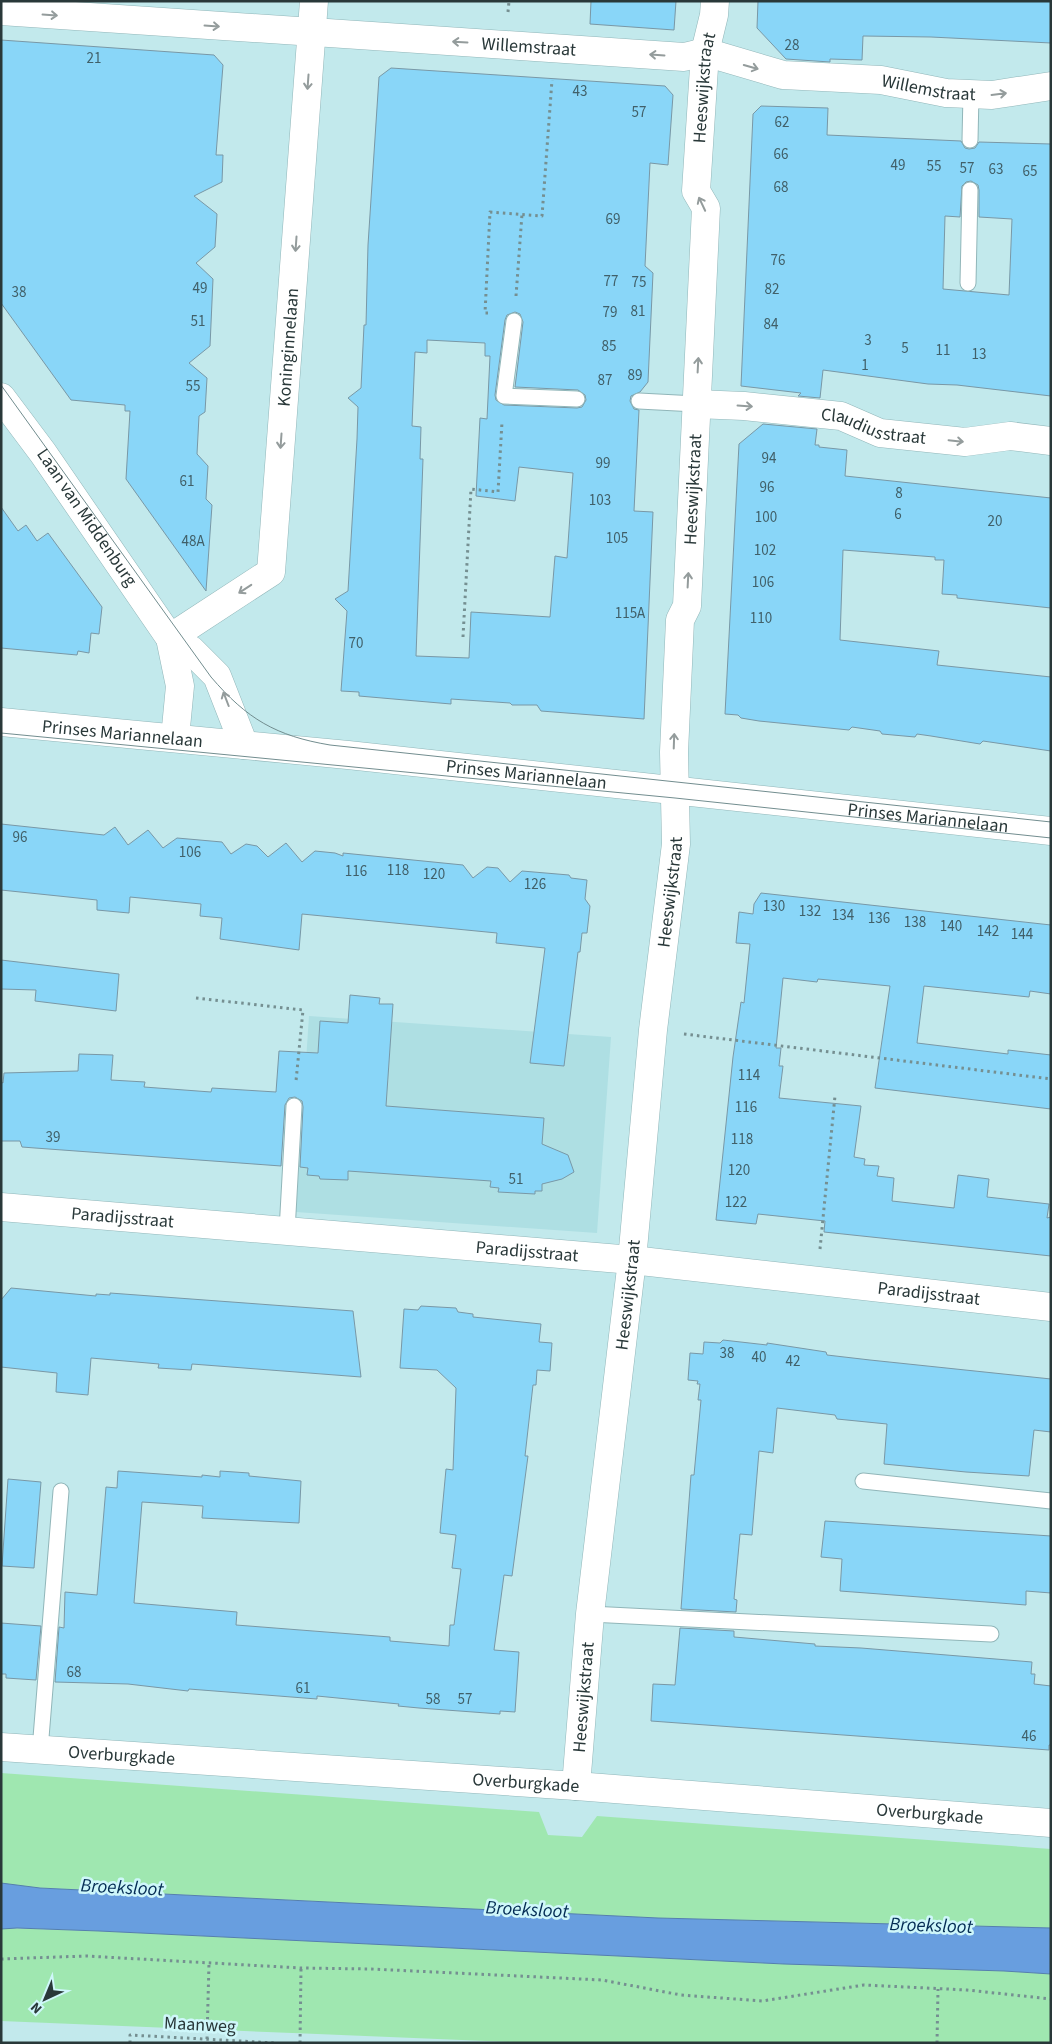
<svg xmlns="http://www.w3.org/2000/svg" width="1052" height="2044" font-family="'Source Sans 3',sans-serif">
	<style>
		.built { fill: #aedfe3 }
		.green { fill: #9fe7b0 }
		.water { fill: #689edf; stroke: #557fad }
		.building { fill: #89d6f8; stroke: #7998a6; fill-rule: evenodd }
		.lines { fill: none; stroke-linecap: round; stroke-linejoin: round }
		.lane-casing { stroke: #91b6b9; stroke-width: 17 }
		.street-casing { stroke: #91b6b9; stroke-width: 29 }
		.secondary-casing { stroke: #91b6b9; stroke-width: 29 }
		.path { stroke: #758f91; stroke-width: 3; stroke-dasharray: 2.5 4; stroke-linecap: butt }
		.lane { stroke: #fff; stroke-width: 15 }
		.street { stroke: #fff; stroke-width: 28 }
		.secondary { stroke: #fff; stroke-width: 28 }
		.tram { stroke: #728d8f; stroke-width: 1 }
		.oneway { stroke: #949c9c }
		.labels { text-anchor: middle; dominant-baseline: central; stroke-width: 5; stroke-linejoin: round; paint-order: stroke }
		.number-label { font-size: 15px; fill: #416069 }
		.street-label { font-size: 18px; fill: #293839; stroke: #cff7fa }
		.water-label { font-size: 19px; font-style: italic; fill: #042c54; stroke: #cff7fa }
	</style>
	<rect width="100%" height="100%" fill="#c2e9ec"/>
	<!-- built -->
	<polygon class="built" points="309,1016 611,1037 597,1233 296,1212"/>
	<!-- green -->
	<g class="green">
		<polygon points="1,1773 539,1812 548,1835 582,1837 597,1816 1051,1849 1051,1928 658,1918 24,1887 1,1883"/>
		<polygon points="6,1928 99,1931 784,1964 1004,1971 1051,1974 1051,2043 537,2043 1,2021 1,1929"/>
	</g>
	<!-- water -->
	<polygon class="water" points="1,1883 40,1888 658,1918 1051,1928 1051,1974 1004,1971 784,1964 99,1931 17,1928 1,1929"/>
	<!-- building -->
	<g class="building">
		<polygon points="591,1 676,1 674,30 590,24"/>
		<polygon points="758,1 1051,1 1051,43 931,37 863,36 862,60 830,59 830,62 786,59 757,28"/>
		<polygon points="1,40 214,55 223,65 216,155 223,155 222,182 194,196 217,214 215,247 196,263 213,279 210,346 189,363 207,378 205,412 199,416 197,454 208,466 206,499 212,505 206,591 126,479 130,411 125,411 125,405 71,400 1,303"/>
		<path d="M391,68L665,86L673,95L668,165L650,163L645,266L653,273L648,382L640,392L631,396L630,401L634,409L639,410L634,511L653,512L644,719L541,711L537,705H512L510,703L451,699V704L359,696V692L341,691L347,611L335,599L348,591L357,439L358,407L348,398L361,388L364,325H366L368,245L379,77ZM515,312L520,314L523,322L515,387L578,390L585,395L586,400L582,407L577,408L504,405L496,400L495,395L505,320L507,315ZM427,340L485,343V356H490L487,419L480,418L476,496L515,501L519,467L573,473L567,558L555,556L550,617L471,612L469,658L416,656L423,459H420L421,427L412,426L415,352L427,353Z"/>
		<path d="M761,106L828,108L827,135L961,141L965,148L969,149L975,148L979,142L1051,144V396L957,385L928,384L823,370L820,398L798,396L801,393L741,386L753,114ZM971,181L978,185L979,190V217L1012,219L1009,295L943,289L945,216L960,217L962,186L966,182Z"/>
		<polygon points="763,424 817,429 815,445 819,445 819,447 847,450 845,476 1051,498 1051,608 957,598 957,595 942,594 944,560 935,560 935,557 843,550 840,640 939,651 937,665 1051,677 1051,751 983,741 980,744 931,736 917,734 915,737 882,734 880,731 852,727 849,730 759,721 741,718 738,715 725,714 739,444"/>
		<polygon points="1,507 18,531 26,525 37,541 48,533 102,607 99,634 91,633 89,653 78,651 77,655 1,648"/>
		<polygon points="1,824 104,835 115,827 128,845 148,830 163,848 177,838 222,842 231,854 246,844 257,846 268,857 286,843 302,862 315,851 335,853 343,856 343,853 463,865 473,878 487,867 498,868 510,882 522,871 569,875 571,878 587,880 585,899 590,906 587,933 582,933 580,952 578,952 564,1066 530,1063 545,948 496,943 497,933 302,914 299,950 220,939 222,918 200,916 201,904 130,897 129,913 97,910 97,900 1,890"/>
		<polygon points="761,893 1051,925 1051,994 1030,991 1029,997 924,986 917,1043 1008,1054 1008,1050 1051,1055 1051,1109 875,1088 890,986 818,979 817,982 783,978 776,1048 781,1048 779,1066 783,1066 779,1098 861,1106 854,1157 865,1159 864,1165 879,1166 877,1176 894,1178 892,1201 954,1208 958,1175 989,1179 987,1197 1049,1204 1047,1218 1051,1217 1051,1256 824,1232 825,1221 758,1214 756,1224 716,1220 733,1057 741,1002 744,1003 750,944 736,943 739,912 753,914 754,904"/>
		<polygon points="1,960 119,974 116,1011 35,1001 36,990 1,989"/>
		<polygon points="350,995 380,998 379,1004 393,1004 386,1106 544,1118 542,1144 568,1155 574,1172 562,1179 542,1184 542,1191 535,1191 535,1194 498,1192 499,1188 490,1187 491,1181 348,1171 348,1180 320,1179 319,1176 307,1175 308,1168 300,1167 303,1107 302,1101 295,1097 289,1098 285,1105 281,1166 35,1148 22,1147 20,1141 1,1141 1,1082 3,1083 4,1073 78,1071 79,1054 113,1055 111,1080 145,1082 144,1087 211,1092 212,1088 276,1092 279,1051 318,1053 320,1021 348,1023"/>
		<polygon points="11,1288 96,1296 96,1294 110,1295 110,1293 353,1311 361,1377 192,1364 191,1370 158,1368 159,1364 91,1358 88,1395 56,1392 57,1373 1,1367 1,1300"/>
		<polygon points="421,1306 456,1308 458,1312 473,1314 473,1317 541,1324 539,1342 552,1343 550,1371 537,1370 536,1385 533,1385 525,1456 528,1456 512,1576 504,1575 494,1650 519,1652 515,1712 500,1711 500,1714 419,1708 398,1706 399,1704 317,1696 317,1699 189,1689 188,1691 128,1684 55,1682 59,1627 64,1628 65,1592 97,1595 106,1487 117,1488 118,1471 202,1477 202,1475 220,1477 220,1471 249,1473 249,1476 301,1481 299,1523 202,1518 203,1506 142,1502 134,1603 237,1612 236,1625 390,1637 390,1641 449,1646 450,1625 454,1625 461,1569 452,1568 456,1535 440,1533 446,1469 453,1470 456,1388 437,1370 400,1368 404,1309 418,1310"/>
		<polygon points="723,1340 767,1345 767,1343 826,1352 827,1355 870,1360 1051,1379 1051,1432 1034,1430 1029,1476 966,1472 884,1464 887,1424 837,1419 835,1415 777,1408 773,1453 759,1451 752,1535 740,1534 734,1599 737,1600 736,1612 681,1609 691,1475 694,1475 701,1400 698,1400 700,1384 697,1384 698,1381 688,1380 690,1353 703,1354 704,1342 720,1343"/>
		<polygon points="8,1479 41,1482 34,1568 2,1566"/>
		<polygon points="825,1521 1051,1536 1051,1593 1026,1591 1026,1605 840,1591 842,1559 821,1557"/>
		<polygon points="1,1623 41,1626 36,1680 6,1678 6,1674 1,1674"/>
		<polygon points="680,1628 734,1631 734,1637 815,1644 815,1646 861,1648 1032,1662 1031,1674 1035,1674 1034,1684 1051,1686 1051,1745 1049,1745 1049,1750 651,1721 653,1684 675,1685"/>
	</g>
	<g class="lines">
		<!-- lane casing -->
		<g class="lane-casing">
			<g id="lane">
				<polyline points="970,140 971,94"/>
				<polyline points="968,283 970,190"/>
				<polyline points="514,321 504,396 577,399"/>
				<polyline points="639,401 696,404"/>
				<polyline points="287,1231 294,1106"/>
				<polyline points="863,1481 1051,1501"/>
				<polyline points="590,1614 991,1634"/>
				<polyline points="40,1750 61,1491"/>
			</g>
		</g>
		<!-- street casing -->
		<g class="street-casing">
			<g id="street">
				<path id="s1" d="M1,11L684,57L705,52L783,75L881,80L946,93L992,95L1051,86"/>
				<path id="s2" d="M1,397L43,453L170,638L180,686L175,738"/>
				<path id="s3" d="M696,404L744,406L841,416L880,433L965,442L1010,436L1051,441"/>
				<path id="s4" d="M170,638L271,572L314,1"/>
				<polyline points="170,638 191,650 217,676 244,745"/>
				<path id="s5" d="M1,1207L632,1260L1051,1307"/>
				<path id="s6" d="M1,1747L576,1786L1051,1823"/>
				<path id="s7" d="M576,1786L590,1614L632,1260L653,1030L676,844L674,752L680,620L687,606L706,208L696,191L705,52L714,15L715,1"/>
			</g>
		</g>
		<!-- secondary casing -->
		<g class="secondary-casing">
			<g id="secondary">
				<path id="s8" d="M1,722L348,755L1051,831"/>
			</g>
		</g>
		<!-- path -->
		<g class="path">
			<polyline points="508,12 509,1"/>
			<polyline points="516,296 522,214"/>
			<polyline points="488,313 485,313 490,212 542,216 552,80"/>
			<polyline points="463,637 471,489 498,492 502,422"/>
			<polyline points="196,998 303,1010 296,1081"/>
			<polyline points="684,1034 1051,1079"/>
			<polyline points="820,1249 835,1096"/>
			<polyline points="1,1959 86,1956 301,1968 371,1969 602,1980 681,1995 762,2001 864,1985 967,1990 1051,1999"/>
			<polyline points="207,2039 209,1963"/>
			<polyline points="130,2043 130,2035 276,2043"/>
			<polyline points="300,2043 301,1968"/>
			<polyline points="937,2043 938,1989"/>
		</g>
		<!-- lane -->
		<use href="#lane" class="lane"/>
		<!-- street -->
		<use href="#street" class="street"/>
		<!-- secondary -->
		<use href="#secondary" class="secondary"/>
		<!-- tram -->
		<g class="tram">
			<path d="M1,385L211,677C247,719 276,736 330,745L1051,822"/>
			<polyline points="1,733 675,798 1051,838"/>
		</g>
	</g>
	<!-- one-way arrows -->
	<defs><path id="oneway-shaft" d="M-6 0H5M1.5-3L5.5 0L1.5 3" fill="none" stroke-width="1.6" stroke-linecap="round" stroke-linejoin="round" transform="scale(1.25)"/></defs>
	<g class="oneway">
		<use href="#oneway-shaft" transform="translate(50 15) rotate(4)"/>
		<use href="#oneway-shaft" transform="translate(212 26) rotate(4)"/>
		<use href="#oneway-shaft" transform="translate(460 42) rotate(-177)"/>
		<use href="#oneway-shaft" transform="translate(657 55) rotate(-176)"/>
		<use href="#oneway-shaft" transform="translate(751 67) rotate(16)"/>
		<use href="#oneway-shaft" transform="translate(308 82) rotate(94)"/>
		<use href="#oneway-shaft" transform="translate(999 94) rotate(-7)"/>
		<use href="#oneway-shaft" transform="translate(702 204) rotate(-115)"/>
		<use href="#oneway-shaft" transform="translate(296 244) rotate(94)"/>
		<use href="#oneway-shaft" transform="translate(698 365) rotate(-87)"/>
		<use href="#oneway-shaft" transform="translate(745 406) rotate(4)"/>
		<use href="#oneway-shaft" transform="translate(281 441) rotate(94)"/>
		<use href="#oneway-shaft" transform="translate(956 441) rotate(6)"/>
		<use href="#oneway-shaft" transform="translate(688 580) rotate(-87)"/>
		<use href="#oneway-shaft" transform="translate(245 589) rotate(147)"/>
		<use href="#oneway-shaft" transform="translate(226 699) rotate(-111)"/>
		<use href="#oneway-shaft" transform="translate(674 741) rotate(-88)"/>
	</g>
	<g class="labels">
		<!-- number labels -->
		<g class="number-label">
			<text x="792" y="45">28</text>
			<text x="94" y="58">21</text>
			<text x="580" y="91">43</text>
			<text x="639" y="112">57</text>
			<text x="782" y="122">62</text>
			<text x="781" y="154">66</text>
			<text x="898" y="165">49</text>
			<text x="934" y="166">55</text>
			<text x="967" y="168">57</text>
			<text x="996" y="169">63</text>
			<text x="1030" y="171">65</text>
			<text x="781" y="187">68</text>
			<text x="613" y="219">69</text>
			<text x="778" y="260">76</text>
			<text x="611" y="281">77</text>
			<text x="639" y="282">75</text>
			<text x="200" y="288">49</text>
			<text x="772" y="289">82</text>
			<text x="19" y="292">38</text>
			<text x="638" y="311">81</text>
			<text x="610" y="312">79</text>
			<text x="198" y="321">51</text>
			<text x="771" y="324">84</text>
			<text x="868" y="340">3</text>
			<text x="609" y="346">85</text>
			<text x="905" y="348">5</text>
			<text x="943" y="350">11</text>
			<text x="979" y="354">13</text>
			<text x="865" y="365">1</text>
			<text x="635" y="375">89</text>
			<text x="605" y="380">87</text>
			<text x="193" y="386">55</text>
			<text x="769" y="458">94</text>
			<text x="603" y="463">99</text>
			<text x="187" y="481">61</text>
			<text x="767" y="487">96</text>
			<text x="899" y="493">8</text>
			<text x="600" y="500">103</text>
			<text x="898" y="514">6</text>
			<text x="766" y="517">100</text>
			<text x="995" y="521">20</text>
			<text x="617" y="538">105</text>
			<text x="193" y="541">48A</text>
			<text x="765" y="550">102</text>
			<text x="763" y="582">106</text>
			<text x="630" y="613">115A</text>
			<text x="761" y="618">110</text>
			<text x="356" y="643">70</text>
			<text x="20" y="837">96</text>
			<text x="190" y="852">106</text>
			<text x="398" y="870">118</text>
			<text x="356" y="871">116</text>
			<text x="434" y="874">120</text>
			<text x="535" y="884">126</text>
			<text x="774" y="906">130</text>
			<text x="810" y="911">132</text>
			<text x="843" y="915">134</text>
			<text x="879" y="918">136</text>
			<text x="915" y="922">138</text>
			<text x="951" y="926">140</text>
			<text x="988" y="931">142</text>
			<text x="1022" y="934">144</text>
			<text x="749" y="1075">114</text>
			<text x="746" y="1107">116</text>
			<text x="53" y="1137">39</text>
			<text x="742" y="1139">118</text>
			<text x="739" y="1170">120</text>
			<text x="516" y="1179">51</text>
			<text x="736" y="1202">122</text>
			<text x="727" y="1353">38</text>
			<text x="759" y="1357">40</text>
			<text x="793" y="1361">42</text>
			<text x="74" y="1672">68</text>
			<text x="303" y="1688">61</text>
			<text x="433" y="1699">58</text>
			<text x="465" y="1699">57</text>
			<text x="1029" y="1736">46</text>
		</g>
		<!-- street labels -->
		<g class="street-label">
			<text stroke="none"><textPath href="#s1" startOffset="529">Willemstraat</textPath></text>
			<text stroke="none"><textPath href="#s1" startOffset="934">Willemstraat</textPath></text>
			<text stroke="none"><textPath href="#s7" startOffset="1709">Heeswijkstraat</textPath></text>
			<text stroke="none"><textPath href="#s4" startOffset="346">Koninginnelaan</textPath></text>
			<text stroke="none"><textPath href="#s3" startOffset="180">Claudiusstraat</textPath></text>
			<text stroke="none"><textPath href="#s7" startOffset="1304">Heeswijkstraat</textPath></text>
			<text stroke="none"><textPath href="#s2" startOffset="148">Laan van Middenburg</textPath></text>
			<text stroke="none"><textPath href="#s8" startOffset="122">Prinses Mariannelaan</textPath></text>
			<text stroke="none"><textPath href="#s8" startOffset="528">Prinses Mariannelaan</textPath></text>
			<text stroke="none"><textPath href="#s8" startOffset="932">Prinses Mariannelaan</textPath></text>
			<text stroke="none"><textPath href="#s7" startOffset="899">Heeswijkstraat</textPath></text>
			<text stroke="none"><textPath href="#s5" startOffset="122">Paradijsstraat</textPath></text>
			<text stroke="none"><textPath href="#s5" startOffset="528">Paradijsstraat</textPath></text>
			<text stroke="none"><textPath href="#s5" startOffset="932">Paradijsstraat</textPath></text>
			<text stroke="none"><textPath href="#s7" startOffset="494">Heeswijkstraat</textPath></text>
			<text stroke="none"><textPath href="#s7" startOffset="89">Heeswijkstraat</textPath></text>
			<text stroke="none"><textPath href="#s6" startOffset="121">Overburgkade</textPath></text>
			<text stroke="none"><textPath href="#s6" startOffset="526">Overburgkade</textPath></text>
			<text stroke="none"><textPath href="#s6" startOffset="931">Overburgkade</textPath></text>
			<text transform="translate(200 2025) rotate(3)">Maanweg</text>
		</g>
		<!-- water labels -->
		<g class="water-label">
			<text transform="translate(122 1888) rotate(3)">Broeksloot</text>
			<text transform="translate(527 1910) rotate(3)">Broeksloot</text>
			<text transform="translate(931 1926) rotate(2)">Broeksloot</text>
		</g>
	</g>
	<!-- border -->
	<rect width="1052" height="2044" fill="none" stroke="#293839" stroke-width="5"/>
	<!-- north arrow -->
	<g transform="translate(45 1999) rotate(224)" stroke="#cff7fa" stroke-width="4" paint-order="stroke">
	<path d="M0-4L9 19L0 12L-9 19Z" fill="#293839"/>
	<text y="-8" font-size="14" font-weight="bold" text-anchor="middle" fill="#293839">N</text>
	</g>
</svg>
